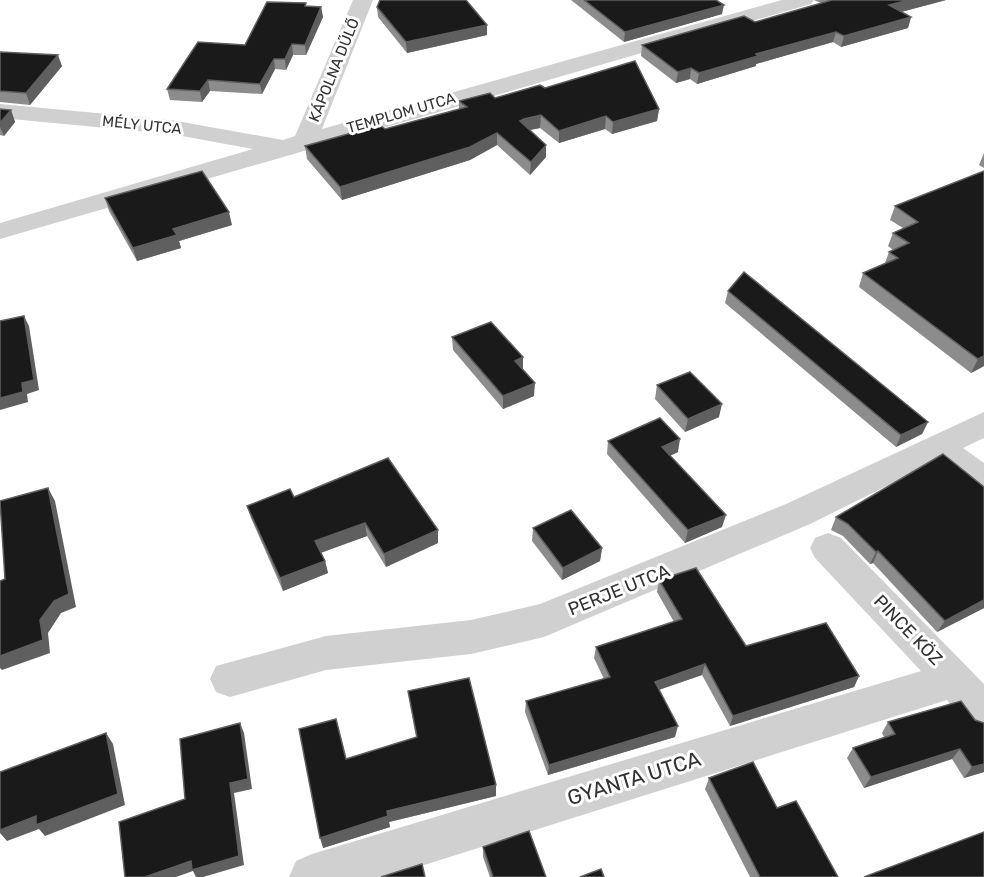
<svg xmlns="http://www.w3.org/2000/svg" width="984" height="877" font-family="Rubik,sans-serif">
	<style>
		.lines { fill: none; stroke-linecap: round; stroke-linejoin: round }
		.street { fill: #d0d0d0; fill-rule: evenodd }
		.wall { fill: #8c8c8c }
		.shaded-wall { fill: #5f5f5f }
		.building { fill: #1a1a1a; stroke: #5f5f5f; stroke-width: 1.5 }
		.labels { text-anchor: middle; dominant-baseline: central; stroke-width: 6; stroke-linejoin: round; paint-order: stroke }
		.far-street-label { font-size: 15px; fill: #333; stroke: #fff }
		.street-label { font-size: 18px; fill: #333; stroke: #fff }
		.near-street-label { font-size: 21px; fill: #333; stroke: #fff }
	</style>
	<rect width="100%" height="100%" fill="#fff"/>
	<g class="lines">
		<!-- street -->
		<g class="street">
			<polygon points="353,0 373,0 322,129 782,0 814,0 811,4 0,239 0,223 253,149 171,134 0,118 0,104 171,120 283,140 295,136"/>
			<polygon points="984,412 984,438 963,448 984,463 984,494 972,490 935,462 810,524 544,637 471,654 326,670 230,697 216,692 210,679 216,666 326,636 471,620 540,604 786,504"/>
			<polygon points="828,533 841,538 984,684 984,734 969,729 947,700 386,877 289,877 296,861 312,854 921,671 815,558 810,548 815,538"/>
		</g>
	</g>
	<!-- wall -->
	<g class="wall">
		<polygon points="571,0 716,0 722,14 624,42"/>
		<polygon points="814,0 946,0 901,12 911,17 908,28 841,47 833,42 756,64 756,66 697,84 690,79 676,83 641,56 642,45 755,22 821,3"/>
		<polygon points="307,7 321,7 323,17 306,55 293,55 286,70 275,69 262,94 210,91 202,102 170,100 167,89 245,45"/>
		<polygon points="377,7 487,25 487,35 407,53 378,17"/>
		<polygon points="0,52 62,66 30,105 0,102"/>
		<polygon points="545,88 659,109 657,121 612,134 605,129 559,143 540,128 530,130 546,157 530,175 497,145 470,160 342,200 307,159 305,146 385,129 459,109 459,101 495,98"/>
		<polygon points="0,109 11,110 15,122 4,136 0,135"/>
		<polygon points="984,153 984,168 979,165"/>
		<polygon points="984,171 984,366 971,373 859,287 863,273 885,263 889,252 893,250 888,246 893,233 903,228 890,220 895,206"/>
		<polygon points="105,198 232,225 179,241 181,248 137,261 109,211"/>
		<polygon points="728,291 928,422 922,434 896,447 725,303"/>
		<polygon points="452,337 523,357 523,369 534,396 503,409 453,350"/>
		<polygon points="657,385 719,417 685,432 655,399"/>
		<polygon points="608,441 678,452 670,456 722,527 685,543 607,454"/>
		<polygon points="984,487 984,608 937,632 873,563 870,564 843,536 831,530 836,517"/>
		<polygon points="294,497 438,530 438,543 386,567 367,536 321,552 325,561 328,573 283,591 251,518 247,506"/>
		<polygon points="533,528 602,548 600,561 562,580 532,541"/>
		<polygon points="659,580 746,646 859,676 854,687 730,726 702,675 659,690 675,737 548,775 525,712 526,701 604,679 594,658 596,647 674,622 657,592"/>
		<polygon points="408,691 496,796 389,822 390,827 323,848 346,759 416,737"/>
		<polygon points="975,720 984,723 984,772 964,778 952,759 864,788 847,758 853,748 884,737 882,733 888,722"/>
		<polygon points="709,778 777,808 838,877 750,877 705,789"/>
		<polygon points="483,847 546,877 490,877 483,857"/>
	</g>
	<!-- shaded-wall -->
	<g class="shaded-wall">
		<polygon points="909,0 946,0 886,16 889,5"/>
		<polygon points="724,5 722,14 624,42 625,32"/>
		<polygon points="321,7 323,17 306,55 305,45"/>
		<polygon points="911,17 908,28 841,47 844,36"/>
		<polygon points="487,25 487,35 407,53 406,42"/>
		<polygon points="836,32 833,42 756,64 756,66 697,84 699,73 756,54"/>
		<polygon points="292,44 293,55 286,70 285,59"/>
		<polygon points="58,55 62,66 30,105 26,93"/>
		<polygon points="274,59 275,69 262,94 260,84"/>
		<polygon points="691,68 690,79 676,83 678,72"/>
		<polygon points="208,80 210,91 202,102 200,91"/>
		<polygon points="659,109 657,121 612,134 613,122"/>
		<polygon points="11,110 15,122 4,136 0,127 0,123"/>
		<polygon points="541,115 540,128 524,131 520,121 524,119"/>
		<polygon points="606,116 605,129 559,143 559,131"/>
		<polygon points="497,133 497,145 470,160 342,200 340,187"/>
		<polygon points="546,145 546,157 530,175 531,162"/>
		<polygon points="229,212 232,225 179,241 181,248 137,261 133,248 173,229"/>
		<polygon points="24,316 29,326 39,390 27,394 28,402 0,410 0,398 22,383"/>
		<polygon points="984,356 984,366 971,373 978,359"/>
		<polygon points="523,357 523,370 515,361"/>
		<polygon points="535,383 534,396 503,409 503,396"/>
		<polygon points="722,404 719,417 685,432 688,419"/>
		<polygon points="928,422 922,434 896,447 901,435"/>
		<polygon points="680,439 678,452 660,460 662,447"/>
		<polygon points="48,488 55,501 76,607 61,613 48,633 50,653 2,670 0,668 0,656 40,620"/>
		<polygon points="726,515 722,527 685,543 688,530"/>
		<polygon points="365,523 367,536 318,554 315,541"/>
		<polygon points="438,530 438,543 386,567 384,554"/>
		<polygon points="602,548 600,561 562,580 563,568"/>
		<polygon points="878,551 873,563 870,564 876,552"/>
		<polygon points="325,561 328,573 283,591 280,578"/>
		<polygon points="984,600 984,608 937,632 945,621"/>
		<polygon points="705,664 702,675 652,692 655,682"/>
		<polygon points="859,676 854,687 730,726 733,716"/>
		<polygon points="240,723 244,733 252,789 234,793 244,865 203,877 196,877 193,871 176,877 145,877 191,861 230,783"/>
		<polygon points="678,726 675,737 548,775 549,765"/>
		<polygon points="106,733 113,744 125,805 45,836 39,829 7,841 0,833 0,830"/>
		<polygon points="960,749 952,759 864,788 871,777"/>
		<polygon points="984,764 984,772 964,778 972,767"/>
		<polygon points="496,785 496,796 389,822 390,827 323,848 320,838 387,811"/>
	</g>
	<!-- building -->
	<g class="building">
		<polygon points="380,0 466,0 487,25 406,42 377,7"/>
		<polygon points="584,0 716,0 724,5 625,32"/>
		<polygon points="832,0 909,0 889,5 911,17 844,36 836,32 756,54 758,56 699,73 691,68 678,72 642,45 744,16 755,22"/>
		<polygon points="267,2 306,3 305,6 321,7 305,45 292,44 285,59 274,59 260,84 208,80 200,91 167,89 198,42 245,45"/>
		<polygon points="0,52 58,55 26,93 0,91"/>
		<polygon points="635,61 659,109 613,122 606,116 559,131 541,115 524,119 520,121 546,145 531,162 497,133 470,147 340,187 305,146 380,125 385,129 467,107 459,101 490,93 495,98 540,85 545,88"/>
		<polygon points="0,109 11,110 0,123"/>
		<polygon points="202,171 229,212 173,229 177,235 133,248 105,198"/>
		<polygon points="984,171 984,356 978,359 863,273 898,258 889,252 909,243 893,233 918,222 895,206"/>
		<polygon points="744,272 928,422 901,435 728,291"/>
		<polygon points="24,316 34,380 22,383 23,392 0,398 0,321"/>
		<polygon points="491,322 523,357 515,361 535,383 503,396 452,337"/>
		<polygon points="690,372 722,404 688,419 657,385"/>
		<polygon points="660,418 680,439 662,447 726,515 688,530 608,441"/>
		<polygon points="943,454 984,487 984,600 945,621 878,551 876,552 848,524 836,517"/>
		<polygon points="388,458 438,530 384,554 365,523 315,541 325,561 280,578 247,506 290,489 294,497"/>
		<polygon points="48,488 69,594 54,601 40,620 43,640 0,656 0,581 5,579 0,501"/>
		<polygon points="571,510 602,548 563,568 533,528"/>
		<polygon points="696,568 746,646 826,623 859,676 733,716 705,664 655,682 678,726 549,765 526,701 610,677 596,647 682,619 659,580"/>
		<polygon points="469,678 496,785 387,811 388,816 320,838 299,729 336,719 346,759 417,737 408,691"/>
		<polygon points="961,701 975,720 984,723 984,764 972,767 960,749 871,777 853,748 895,734 888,722"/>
		<polygon points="240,723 248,779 230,783 239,856 192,870 191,861 145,877 125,877 119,822 185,799 180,739"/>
		<polygon points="106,733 118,794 36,825 36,816 0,830 0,772"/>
		<polygon points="753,762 777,808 796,801 838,877 760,877 709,778"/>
		<polygon points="529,831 546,877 493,877 483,847"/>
		<polygon points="984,832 984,877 864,877"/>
		<polygon points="422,864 425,877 381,877"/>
		<polygon points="601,869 604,877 580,877"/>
	</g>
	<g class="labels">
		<!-- far-street labels -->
		<g class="far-street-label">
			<text transform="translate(334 70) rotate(-68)">KÁPOLNA DŰLŐ</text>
			<text transform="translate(401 113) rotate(-16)">TEMPLOM UTCA</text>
			<text transform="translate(142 125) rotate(6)">MÉLY UTCA</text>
		</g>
		<!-- street labels -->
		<g class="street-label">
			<text transform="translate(619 590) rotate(-22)">PERJE UTCA</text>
			<text transform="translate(908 630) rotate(46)">PINCE KÖZ</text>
		</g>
		<!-- near-street labels -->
		<g class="near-street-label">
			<text transform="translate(634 778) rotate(-17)">GYANTA UTCA</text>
		</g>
	</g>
</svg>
